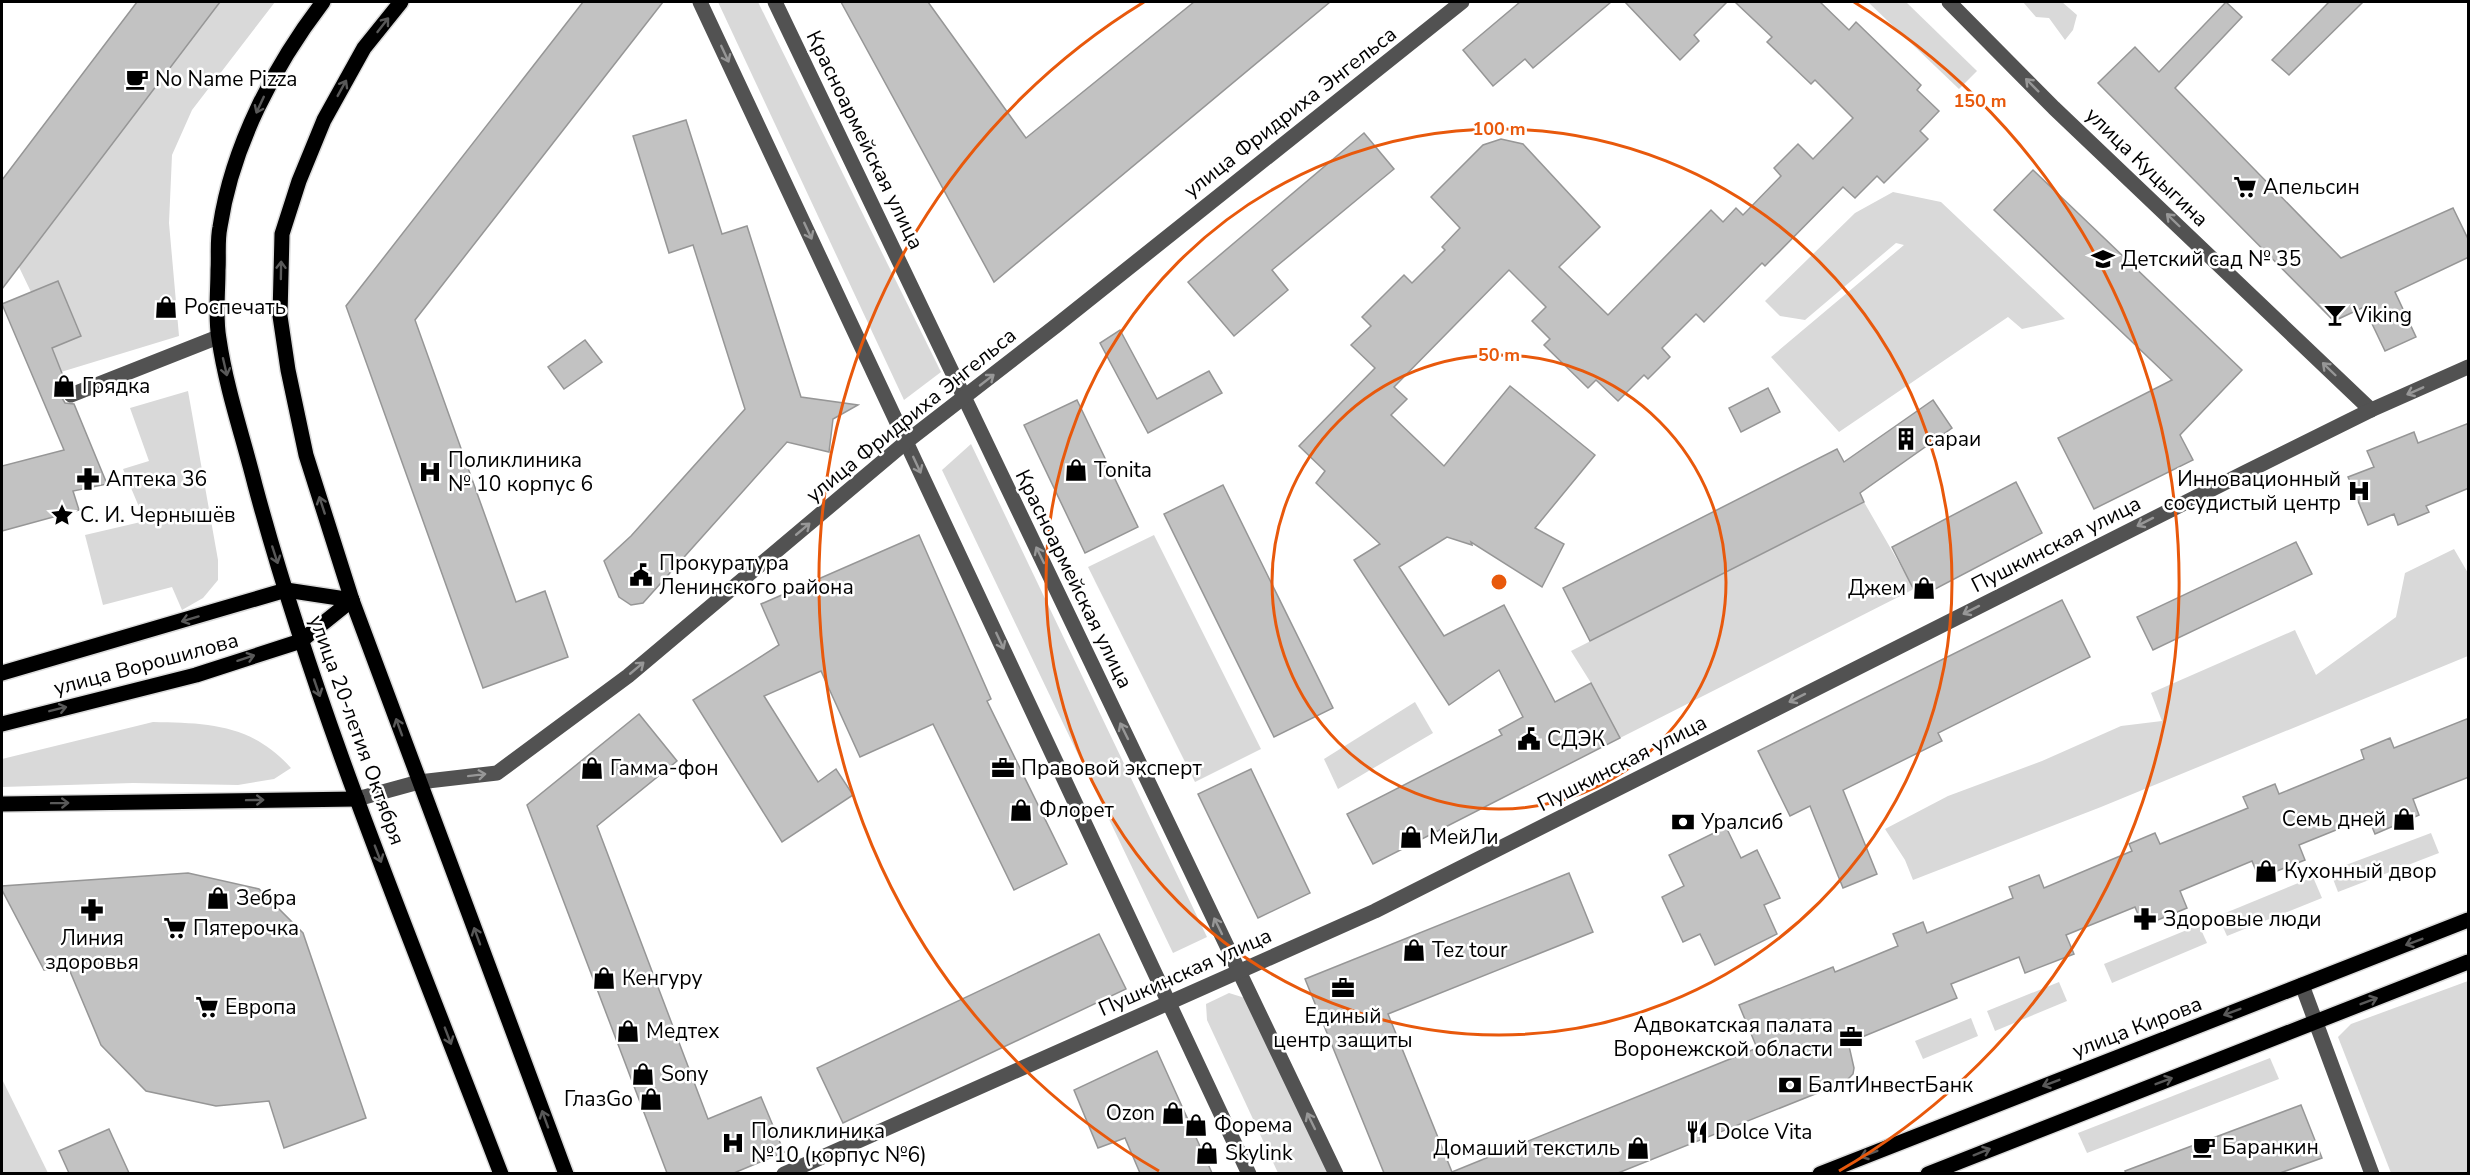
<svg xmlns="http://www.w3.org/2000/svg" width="2470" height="1175" font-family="'Nunito Sans',sans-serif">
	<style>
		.green { fill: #d9d9d9 }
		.building { fill: #c2c2c2; stroke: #969696; stroke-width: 1.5 }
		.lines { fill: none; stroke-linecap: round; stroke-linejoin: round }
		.major-casing { stroke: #dbdbdb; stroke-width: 18 }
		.minor { stroke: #525252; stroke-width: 15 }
		.major { stroke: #000; stroke-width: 15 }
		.oneway { stroke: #595959 }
		.oneway2 { stroke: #979797 }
		.ring { fill: none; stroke: #e8590c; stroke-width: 3 }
		.labels { text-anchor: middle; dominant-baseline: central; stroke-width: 5; stroke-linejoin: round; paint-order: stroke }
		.poi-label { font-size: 21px; fill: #000; stroke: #fff; text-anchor: start }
		.street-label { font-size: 21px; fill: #000; stroke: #fff }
		.centre { fill: #e8590c; stroke: #fff; stroke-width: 3 }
		.ring-label { font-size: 18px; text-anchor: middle; font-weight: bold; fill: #e8590c; stroke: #fff; stroke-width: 5; stroke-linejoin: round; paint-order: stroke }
	</style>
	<rect width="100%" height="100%" fill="#fff"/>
	<!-- green -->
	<g class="green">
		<polygon points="220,2 275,2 192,110 172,155 169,223 179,336 61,372 52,348 81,335 58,281 31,292 19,267"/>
		<polygon points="718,2 758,2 941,372 904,400"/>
		<polygon points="1868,2 1906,2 1977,71 1959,89"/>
		<polygon points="2023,2 2062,2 2077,15 2073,30 2065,40 2049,18 2036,17"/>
		<polygon points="1893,192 1941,202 2065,319 2022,329 2008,317 1839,432 1771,357 1904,245 1896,243 1805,320 1780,316 1765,301 1855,213"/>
		<polygon points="188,391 218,560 218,580 203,598 182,610 172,587 103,605 85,535 145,521 123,469 149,461 130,408"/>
		<polygon points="971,444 1207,937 1173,953 942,470"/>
		<polygon points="1864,502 1914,589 1620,738 1591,683 1571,651"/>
		<polygon points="1154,535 1261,749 1195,782 1088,567"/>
		<polygon points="2454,549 2468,573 2468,656 2101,807 1913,880 1905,860 1885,829 1948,796 2042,761 2121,726 2162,721 2151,693 2295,630 2316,675 2396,617 2405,573"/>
		<polygon points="1415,702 1433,733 1338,789 1324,759"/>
		<path d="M153,722C208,723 252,724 291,768L274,779L238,785L133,783L2,787V759Z"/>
		<polygon points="2431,833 2439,853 2338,892 2330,871"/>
		<polygon points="2313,877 2322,898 2227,936 2218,916"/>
		<polygon points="2199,925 2207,943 2112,983 2104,964"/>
		<polygon points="2468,981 2468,1173 2391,1173 2338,1037 2351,1024"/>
		<polygon points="2059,982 2067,1001 1995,1031 1987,1011"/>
		<polygon points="1229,993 1245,998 1328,1173 1278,1173 1207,1020 1206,1004"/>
		<polygon points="1971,1018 1978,1036 1923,1059 1915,1041"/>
		<polygon points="2270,1058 2279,1079 2087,1153 2078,1133"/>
		<polygon points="2,1079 48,1173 2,1173"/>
	</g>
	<!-- building -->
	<g class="building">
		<polygon points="137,2 220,2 2,289 2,180"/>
		<polygon points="583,2 663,2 415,320 516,602 545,591 568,657 483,688 346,306"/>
		<polygon points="841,2 928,2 1026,138 1194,2 1330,2 994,282"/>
		<polygon points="1520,2 1611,2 1533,68 1525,59 1493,86 1463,50"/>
		<polygon points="1625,2 1727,2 1694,35 1699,41 1680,60"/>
		<polygon points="1735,2 1820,2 1849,30 1856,22 1921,85 1917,90 1939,111 1920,131 1928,139 1884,183 1877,176 1855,198 1843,187 1765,266 1762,263 1704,322 1696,314 1662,348 1670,357 1648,379 1644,375 1618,401 1596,380 1588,388 1544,345 1550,339 1532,321 1546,307 1509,270 1394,387 1407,399 1391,415 1444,466 1510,386 1595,455 1535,528 1564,544 1542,587 1471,542 1472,545 1447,537 1399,567 1444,636 1504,605 1555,702 1591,683 1620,738 1373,864 1347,814 1502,735 1499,730 1523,717 1499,670 1449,705 1354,560 1380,544 1316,483 1325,471 1299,446 1375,368 1351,345 1371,326 1362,317 1404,275 1412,283 1445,250 1442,247 1460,228 1431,197 1483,145 1501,139 1523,144 1600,227 1559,267 1608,315 1711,210 1723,222 1736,208 1743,215 1781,176 1774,168 1798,144 1813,159 1853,118 1815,80 1811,84 1767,42 1772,37"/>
		<polygon points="2226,2 2242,17 2175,88 2341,258 2453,208 2469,241 2469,257 2395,292 2416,337 2385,351 2364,307 2334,321 2098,83 2135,47 2159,72"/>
		<polygon points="2329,2 2363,2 2289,75 2272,60"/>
		<polygon points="686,120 722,234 747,226 801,397 858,405 833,419 829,452 787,442 643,603 631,605 619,597 604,561 631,536 745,409 693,245 669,253 633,136"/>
		<polygon points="1364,133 1394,169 1272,270 1288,290 1234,336 1188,282"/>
		<polygon points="2033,170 2242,370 2180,435 2193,460 2094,509 2058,438 2172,380 1994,210"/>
		<polygon points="58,281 81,336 52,348 67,386 63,389 62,398 65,403 74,404 107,484 73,491 79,510 2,531 2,466 64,450 2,304"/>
		<polygon points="1120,330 1157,399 1209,371 1222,393 1148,433 1100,343"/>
		<polygon points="585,340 602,362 564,389 548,367"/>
		<polygon points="1768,388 1780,412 1741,432 1729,408"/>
		<polygon points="1077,400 1138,527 1085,553 1024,425"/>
		<polygon points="1933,400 1952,428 1860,493 1864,502 1590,641 1563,588 1837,449 1844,462"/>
		<polygon points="2469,423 2469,488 2426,506 2429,512 2398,525 2394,514 2368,525 2348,477 2374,467 2367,451 2414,432 2418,443"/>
		<polygon points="2016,482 2042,533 1918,598 1892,547"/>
		<polygon points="1223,485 1333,708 1274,737 1164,514"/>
		<polygon points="919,535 991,699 987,701 1067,864 1014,890 933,724 860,757 821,671 764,696 818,782 836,769 853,795 782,842 693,700 779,645 761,604"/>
		<polygon points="2296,542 2312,574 2153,650 2137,617"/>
		<polygon points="2062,600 2090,657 1938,733 1942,741 1843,790 1877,874 1843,888 1810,806 1790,816 1758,751"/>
		<polygon points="639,714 677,761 597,826 708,1119 761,1097 784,1152 734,1173 667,1173 527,805"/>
		<polygon points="2469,718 2469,777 2413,799 2419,815 2375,834 2368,817 2299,845 2305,860 2259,878 2252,861 2180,891 2187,908 2143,926 2135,907 2066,935 2074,954 2025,973 2019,957 1951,984 1957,998 1862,1037 1863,1040 1849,1046 1854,1068 1853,1074 1845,1082 1618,1173 1384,1173 1305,979 1569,873 1593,932 1388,1014 1452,1172 1757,1048 1739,1005 1833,967 1835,972 1898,946 1893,934 1923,922 1927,933 2013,898 2009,887 2039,875 2044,888 2132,851 2129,844 2155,833 2160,844 2248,808 2243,797 2275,784 2279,794 2364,759 2361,750 2390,738 2394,748"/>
		<polygon points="1251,769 1310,893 1258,918 1198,794"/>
		<polygon points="1726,827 1741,858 1757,850 1780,898 1764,905 1777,934 1715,965 1700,934 1683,942 1662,897 1684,886 1669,855"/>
		<polygon points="188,873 259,889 303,933 366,1118 284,1148 269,1101 216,1106 146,1091 101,1045 69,969 44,970 2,890 2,886"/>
		<polygon points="1099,934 1126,989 843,1123 817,1068"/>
		<polygon points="1157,1051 1212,1173 1140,1173 1125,1138 1098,1148 1074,1090"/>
		<polygon points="2301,1105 2322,1158 2280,1173 2126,1173 2125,1171"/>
		<polygon points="109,1129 129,1173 69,1173 59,1151"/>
	</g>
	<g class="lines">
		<!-- major casing -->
		<g class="major-casing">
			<g id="major">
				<path d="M323,2C274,66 232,146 220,227C217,241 219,256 218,270C218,293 215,317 219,339C226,388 243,437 255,485C318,720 414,946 501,1174"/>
				<polyline points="401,2 364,48 324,120 299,181 282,234 280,316 288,370 306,455 352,600 566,1174"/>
				<polyline points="2,673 286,590 352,600"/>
				<polyline points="2,724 196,675 301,641 352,600"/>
				<polyline points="2,804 357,799"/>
				<polyline points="1820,1174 2468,920"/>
				<polyline points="1928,1174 2468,962"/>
			</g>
		</g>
		<!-- minor -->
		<g class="minor">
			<polyline points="700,2 1249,1174"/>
			<polyline points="775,2 1336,1174"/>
			<polyline points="1949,2 2054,108 2371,410"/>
			<polyline points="71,395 218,337"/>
			<polyline points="357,799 419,782 497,773 628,676 906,442 1057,325 1462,2"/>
			<polyline points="2302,985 2372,1174"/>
			<polyline points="784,1174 1375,911 2246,472 2371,410 2468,367"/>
		</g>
		<!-- major -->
		<use href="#major" class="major"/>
	</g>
	<!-- one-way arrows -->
	<defs><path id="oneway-shaft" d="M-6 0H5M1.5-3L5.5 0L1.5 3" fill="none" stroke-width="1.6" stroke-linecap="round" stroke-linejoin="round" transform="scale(1.5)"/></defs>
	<g class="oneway">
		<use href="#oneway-shaft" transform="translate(383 25) rotate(-52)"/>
		<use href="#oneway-shaft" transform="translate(342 88) rotate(-61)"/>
		<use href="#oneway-shaft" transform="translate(260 105) rotate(115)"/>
		<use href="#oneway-shaft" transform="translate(281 270) rotate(-89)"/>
		<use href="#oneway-shaft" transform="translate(225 367) rotate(77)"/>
		<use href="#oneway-shaft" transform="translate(322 505) rotate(-108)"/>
		<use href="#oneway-shaft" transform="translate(275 555) rotate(72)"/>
		<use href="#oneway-shaft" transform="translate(190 619) rotate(163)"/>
		<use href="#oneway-shaft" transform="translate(246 658) rotate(-18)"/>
		<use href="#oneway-shaft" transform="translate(317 688) rotate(71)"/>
		<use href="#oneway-shaft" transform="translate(58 709) rotate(-14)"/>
		<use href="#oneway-shaft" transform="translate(399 727) rotate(-110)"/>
		<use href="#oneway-shaft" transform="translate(255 800) rotate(-1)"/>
		<use href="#oneway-shaft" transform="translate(60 803) rotate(-1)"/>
		<use href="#oneway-shaft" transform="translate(378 854) rotate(69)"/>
		<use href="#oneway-shaft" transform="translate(477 936) rotate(-110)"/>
		<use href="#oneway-shaft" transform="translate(2414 942) rotate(159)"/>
		<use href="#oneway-shaft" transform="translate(2369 1001) rotate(-21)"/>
		<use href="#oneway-shaft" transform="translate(2232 1012) rotate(159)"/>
		<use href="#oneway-shaft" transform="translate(448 1036) rotate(69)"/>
		<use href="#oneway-shaft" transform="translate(2164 1081) rotate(-21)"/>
		<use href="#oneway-shaft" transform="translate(2051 1083) rotate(159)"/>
		<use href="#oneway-shaft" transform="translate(545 1119) rotate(-110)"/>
		<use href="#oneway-shaft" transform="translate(1982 1152) rotate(-22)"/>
		<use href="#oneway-shaft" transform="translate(1869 1154) rotate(159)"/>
	</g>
	<g class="oneway2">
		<use href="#oneway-shaft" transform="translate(725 54) rotate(65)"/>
		<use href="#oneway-shaft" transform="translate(2032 85) rotate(-135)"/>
		<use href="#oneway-shaft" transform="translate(2173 220) rotate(-136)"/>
		<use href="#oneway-shaft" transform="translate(808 231) rotate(65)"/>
		<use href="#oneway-shaft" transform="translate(2329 369) rotate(-136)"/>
		<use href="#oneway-shaft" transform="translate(987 380) rotate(-38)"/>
		<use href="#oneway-shaft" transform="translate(2415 391) rotate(156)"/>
		<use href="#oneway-shaft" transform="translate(917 465) rotate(65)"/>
		<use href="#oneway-shaft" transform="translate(2145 522) rotate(153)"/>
		<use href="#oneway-shaft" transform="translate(803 529) rotate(-40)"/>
		<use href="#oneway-shaft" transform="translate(1040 555) rotate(-116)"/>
		<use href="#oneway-shaft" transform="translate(1971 610) rotate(153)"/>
		<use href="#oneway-shaft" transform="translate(1000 641) rotate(65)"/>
		<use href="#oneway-shaft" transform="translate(637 668) rotate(-40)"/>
		<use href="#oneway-shaft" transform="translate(1797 698) rotate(153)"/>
		<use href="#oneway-shaft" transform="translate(1124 731) rotate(-116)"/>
		<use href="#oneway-shaft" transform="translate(477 775) rotate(-7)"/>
		<use href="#oneway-shaft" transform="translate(1218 926) rotate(-116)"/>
		<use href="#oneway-shaft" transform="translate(1311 1121) rotate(-116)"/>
	</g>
	<!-- distance rings -->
	<g class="ring">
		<circle cx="1499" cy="582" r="227"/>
		<circle cx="1499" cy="582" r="453"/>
		<path d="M1159 1171A680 680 0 0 1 1144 2M1854 2A680 680 0 0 1 1839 1171"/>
	</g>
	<!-- icons -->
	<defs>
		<g id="cafe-bare" transform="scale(1.8)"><path d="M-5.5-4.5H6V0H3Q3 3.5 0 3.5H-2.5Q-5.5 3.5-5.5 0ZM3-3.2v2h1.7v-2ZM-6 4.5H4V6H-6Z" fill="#000" stroke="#fff" stroke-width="2.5" paint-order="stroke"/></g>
		<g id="supermarket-bare" transform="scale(1.8)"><path d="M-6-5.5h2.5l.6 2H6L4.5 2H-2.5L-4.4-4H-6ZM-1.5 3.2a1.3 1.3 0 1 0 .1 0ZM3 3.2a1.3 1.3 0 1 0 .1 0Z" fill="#000" stroke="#fff" stroke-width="2.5" paint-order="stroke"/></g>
		<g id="school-bare" transform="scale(1.8)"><path d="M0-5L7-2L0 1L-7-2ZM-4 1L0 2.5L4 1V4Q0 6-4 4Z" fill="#000" stroke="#fff" stroke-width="2.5" paint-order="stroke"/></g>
		<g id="shop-bare" transform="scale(1.8)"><path d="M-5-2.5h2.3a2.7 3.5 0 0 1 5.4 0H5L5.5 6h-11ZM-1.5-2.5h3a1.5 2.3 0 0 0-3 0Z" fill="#000" stroke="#fff" stroke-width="2.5" paint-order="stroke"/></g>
		<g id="bar-bare" transform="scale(1.8)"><path d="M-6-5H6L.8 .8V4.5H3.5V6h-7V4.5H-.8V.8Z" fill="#000" stroke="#fff" stroke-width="2.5" paint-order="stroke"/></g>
		<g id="building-bare" transform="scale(1.8)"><path d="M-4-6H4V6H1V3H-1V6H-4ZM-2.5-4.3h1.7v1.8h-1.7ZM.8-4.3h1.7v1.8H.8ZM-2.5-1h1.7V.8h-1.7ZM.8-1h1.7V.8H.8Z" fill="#000" stroke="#fff" stroke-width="2.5" paint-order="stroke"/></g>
		<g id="hospital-bare" transform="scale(1.8)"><path d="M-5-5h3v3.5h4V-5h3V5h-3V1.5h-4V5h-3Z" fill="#000" stroke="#fff" stroke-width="2.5" paint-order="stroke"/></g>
		<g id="pharmacy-bare" transform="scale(1.8)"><path d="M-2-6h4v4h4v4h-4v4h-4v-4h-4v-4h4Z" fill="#000" stroke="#fff" stroke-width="2.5" paint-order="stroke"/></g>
		<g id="sight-bare" transform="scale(1.8)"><path d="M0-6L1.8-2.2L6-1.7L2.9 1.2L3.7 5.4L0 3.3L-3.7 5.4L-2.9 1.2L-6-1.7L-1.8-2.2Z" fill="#000" stroke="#fff" stroke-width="2.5" paint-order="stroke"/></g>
		<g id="civic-bare" transform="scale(1.8)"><path d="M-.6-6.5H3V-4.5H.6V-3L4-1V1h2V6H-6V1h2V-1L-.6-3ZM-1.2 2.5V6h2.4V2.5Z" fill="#000" stroke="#fff" stroke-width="2.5" paint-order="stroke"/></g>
		<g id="office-bare" transform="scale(1.8)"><path d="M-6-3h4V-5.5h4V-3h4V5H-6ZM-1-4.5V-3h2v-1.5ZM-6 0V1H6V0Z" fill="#000" stroke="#fff" stroke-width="2.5" paint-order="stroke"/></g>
		<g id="bank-bare" transform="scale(1.8)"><path d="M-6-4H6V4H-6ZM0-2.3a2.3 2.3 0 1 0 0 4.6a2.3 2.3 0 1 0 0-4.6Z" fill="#000" stroke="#fff" stroke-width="2.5" paint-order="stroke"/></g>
		<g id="restaurant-bare" transform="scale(1.8)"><path d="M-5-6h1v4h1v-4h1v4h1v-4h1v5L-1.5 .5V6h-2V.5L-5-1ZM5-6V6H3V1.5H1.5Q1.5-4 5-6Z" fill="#000" stroke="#fff" stroke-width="2.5" paint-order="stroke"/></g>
	</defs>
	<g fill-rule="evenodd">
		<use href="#cafe-bare" x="137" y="79"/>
		<use href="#supermarket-bare" x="2245" y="187"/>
		<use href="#school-bare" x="2103" y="259"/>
		<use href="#shop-bare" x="166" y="307"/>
		<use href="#bar-bare" x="2335" y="315"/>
		<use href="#shop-bare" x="64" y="386"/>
		<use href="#building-bare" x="1906" y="439"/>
		<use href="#shop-bare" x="1076" y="470"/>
		<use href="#hospital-bare" x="430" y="472"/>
		<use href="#pharmacy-bare" x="88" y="479"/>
		<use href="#hospital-bare" x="2359" y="491"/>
		<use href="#sight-bare" x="62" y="515"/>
		<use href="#civic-bare" x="641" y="575"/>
		<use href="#shop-bare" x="1924" y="588"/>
		<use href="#civic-bare" x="1529" y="739"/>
		<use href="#shop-bare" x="592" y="768"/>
		<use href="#office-bare" x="1003" y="768"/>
		<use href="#shop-bare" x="1021" y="810"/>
		<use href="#shop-bare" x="2404" y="819"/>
		<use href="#bank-bare" x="1683" y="822"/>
		<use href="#shop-bare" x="1411" y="837"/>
		<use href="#shop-bare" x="2266" y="871"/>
		<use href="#shop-bare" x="218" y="898"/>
		<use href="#pharmacy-bare" x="92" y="910"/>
		<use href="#pharmacy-bare" x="2145" y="919"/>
		<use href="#supermarket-bare" x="175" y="928"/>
		<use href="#shop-bare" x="1414" y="950"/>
		<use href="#shop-bare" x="604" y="978"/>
		<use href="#office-bare" x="1343" y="988"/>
		<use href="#supermarket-bare" x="207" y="1007"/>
		<use href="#shop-bare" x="628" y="1031"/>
		<use href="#office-bare" x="1851" y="1037"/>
		<use href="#shop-bare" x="643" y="1074"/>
		<use href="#bank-bare" x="1790" y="1085"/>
		<use href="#shop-bare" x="651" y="1099"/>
		<use href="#shop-bare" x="1173" y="1113"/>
		<use href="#shop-bare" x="1196" y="1125"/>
		<use href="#restaurant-bare" x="1697" y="1132"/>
		<use href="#hospital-bare" x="733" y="1143"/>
		<use href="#cafe-bare" x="2204" y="1147"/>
		<use href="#shop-bare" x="1638" y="1148"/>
		<use href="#shop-bare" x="1207" y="1153"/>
	</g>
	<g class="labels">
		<!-- poi labels -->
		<g class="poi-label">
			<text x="155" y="79">No Name Pizza</text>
			<text x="2263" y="187">Апельсин</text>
			<text x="2121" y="259">Детский сад № 35</text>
			<text x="184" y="307">Роспечать</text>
			<text x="2353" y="315">Viking</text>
			<text x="82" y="386">Грядка</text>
			<text x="1924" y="439">сараи</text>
			<text x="448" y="460">Поликлиника<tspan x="448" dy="24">№ 10 корпус 6</tspan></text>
			<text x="1094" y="470">Tonita</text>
			<text x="106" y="479">Аптека 36</text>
			<text x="2341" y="479" text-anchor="end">Инновационный<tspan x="2341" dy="24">сосудистый центр</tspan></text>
			<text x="80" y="515">С. И. Чернышёв</text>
			<text x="659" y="563">Прокуратура<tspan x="659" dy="24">Ленинского района</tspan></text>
			<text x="1906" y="588" text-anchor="end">Джем</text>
			<text x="1547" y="739">СДЭК</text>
			<text x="610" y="768">Гамма-фон</text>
			<text x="1021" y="768">Правовой эксперт</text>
			<text x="1039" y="810">Флорет</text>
			<text x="2386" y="819" text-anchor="end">Семь дней</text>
			<text x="1701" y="822">Уралсиб</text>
			<text x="1429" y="837">МейЛи</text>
			<text x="2284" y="871">Кухонный двор</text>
			<text x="236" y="898">Зебра</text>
			<text x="2163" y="919">Здоровые люди</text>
			<text x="193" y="928">Пятерочка</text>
			<text x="92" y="938" text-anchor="middle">Линия<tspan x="92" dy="24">здоровья</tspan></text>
			<text x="1432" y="950">Tez tour</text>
			<text x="622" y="978">Кенгуру</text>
			<text x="225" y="1007">Европа</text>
			<text x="1343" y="1016" text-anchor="middle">Единый<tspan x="1343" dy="24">центр защиты</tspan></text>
			<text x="1833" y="1025" text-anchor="end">Адвокатская палата<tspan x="1833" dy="24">Воронежской области</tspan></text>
			<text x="646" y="1031">Медтех</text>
			<text x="661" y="1074">Sony</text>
			<text x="1808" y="1085">БалтИнвестБанк</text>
			<text x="633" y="1099" text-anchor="end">ГлазGo</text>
			<text x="1155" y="1113" text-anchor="end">Ozon</text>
			<text x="1214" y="1125">Форема</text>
			<text x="751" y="1131">Поликлиника<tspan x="751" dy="24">№10 (корпус №6)</tspan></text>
			<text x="1715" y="1132">Dolce Vita</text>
			<text x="2222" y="1147">Баранкин</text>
			<text x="1620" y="1148" text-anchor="end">Домаший текстиль</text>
			<text x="1225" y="1153">Skylink</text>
		</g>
		<!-- street labels -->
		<g class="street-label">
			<text transform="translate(1290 112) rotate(-38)">улица Фридриха Энгельса</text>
			<text transform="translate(865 140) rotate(64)">Красноармейская улица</text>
			<text transform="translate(2147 167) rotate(44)">улица Куцыгина</text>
			<text transform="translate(911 415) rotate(-39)">улица Фридриха Энгельса</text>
			<text transform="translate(2056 544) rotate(-27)">Пушкинская улица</text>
			<text transform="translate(1074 579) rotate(64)">Красноармейская улица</text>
			<text transform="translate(146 664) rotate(-15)">улица Ворошилова</text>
			<text transform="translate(357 730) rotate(70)">улица 20-летия Октября</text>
			<text transform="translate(1622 763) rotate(-27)">Пушкинская улица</text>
			<text transform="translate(1185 972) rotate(-24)">Пушкинская улица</text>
			<text transform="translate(2137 1027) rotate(-21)">улица Кирова</text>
		</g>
	</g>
	<circle cx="1499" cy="582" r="9" class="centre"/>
	<g class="ring-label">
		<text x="1980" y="107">150 m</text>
		<text x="1499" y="135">100 m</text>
		<text x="1499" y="361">50 m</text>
	</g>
	<!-- border -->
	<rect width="2470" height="1175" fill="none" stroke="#000000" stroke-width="6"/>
</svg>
